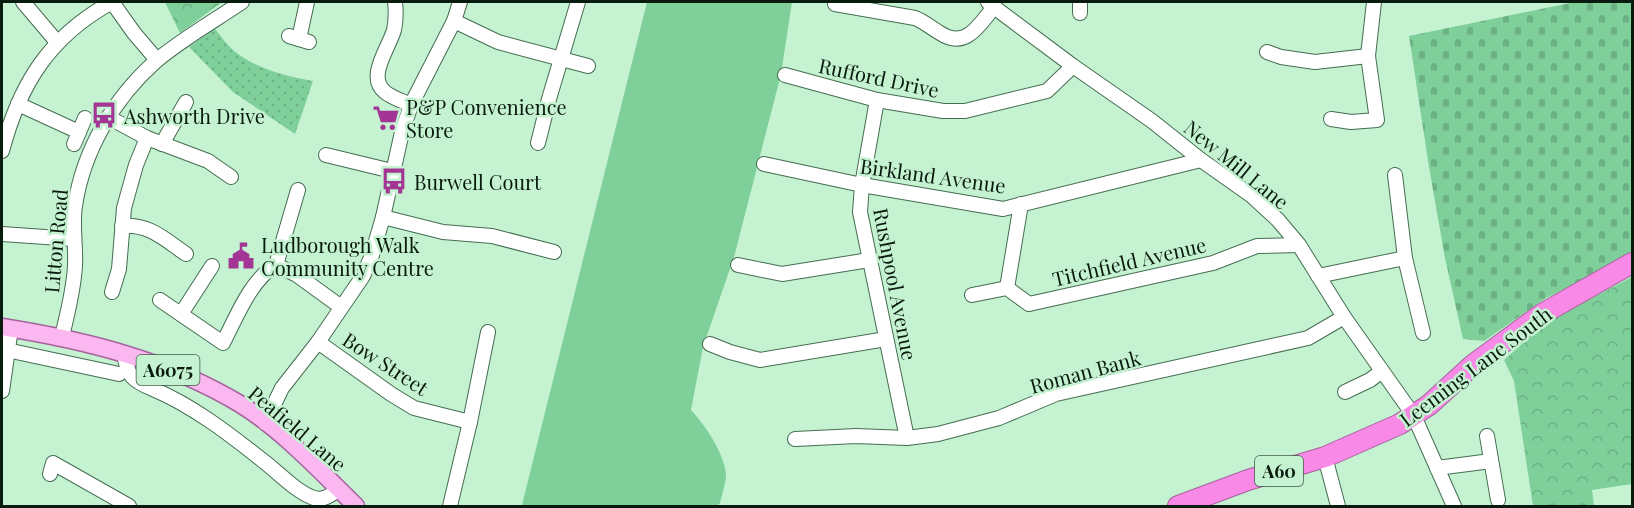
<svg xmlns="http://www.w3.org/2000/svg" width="1634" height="508" font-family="'Playfair Display',serif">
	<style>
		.grass { fill: url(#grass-dots) }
		.cemetery { fill: url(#cemetery-stones) }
		.park { fill: url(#park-crowns) }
		.garden { fill: #7ecf99 }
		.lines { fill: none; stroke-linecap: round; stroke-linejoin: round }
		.minor-casing { stroke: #446d51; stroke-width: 16 }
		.major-casing { stroke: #a5629b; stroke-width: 19 }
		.highway-casing { stroke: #a5629b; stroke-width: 22 }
		.minor { stroke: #fff; stroke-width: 14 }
		.major { stroke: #fbb8f0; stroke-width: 16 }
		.highway { stroke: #f989e6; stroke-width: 20 }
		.labels { text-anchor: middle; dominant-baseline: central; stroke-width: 5; stroke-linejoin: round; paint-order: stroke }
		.shield { fill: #c5f2d1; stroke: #415b49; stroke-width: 1.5 }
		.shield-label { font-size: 18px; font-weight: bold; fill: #091a0f }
		.street-label { font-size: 20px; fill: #091a0f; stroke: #c5f2d1 }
		.poi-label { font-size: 20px; fill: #091a0f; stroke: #c5f2d1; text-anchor: start }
	</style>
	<defs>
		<pattern id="grass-dots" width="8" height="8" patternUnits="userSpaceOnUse" patternTransform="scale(1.5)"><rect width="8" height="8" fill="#7ecf99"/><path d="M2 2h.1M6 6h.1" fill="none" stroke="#6cb183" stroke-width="1.8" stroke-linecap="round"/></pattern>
		<pattern id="cemetery-stones" width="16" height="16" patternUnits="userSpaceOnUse" patternTransform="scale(1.5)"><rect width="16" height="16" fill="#7ecf99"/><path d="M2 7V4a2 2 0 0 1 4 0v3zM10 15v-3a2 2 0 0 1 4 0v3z" fill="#6cb183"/></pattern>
		<pattern id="park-crowns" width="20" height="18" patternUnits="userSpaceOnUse" patternTransform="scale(1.5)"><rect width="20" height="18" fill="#7ecf99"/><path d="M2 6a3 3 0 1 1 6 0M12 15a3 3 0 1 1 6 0" fill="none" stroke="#6cb183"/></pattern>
	</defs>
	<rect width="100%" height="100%" fill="#c5f2d1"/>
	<!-- grass -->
	<path class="grass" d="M215,29C221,36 227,45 234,51C257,69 284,76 313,81L295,134L233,92L189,47Z"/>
	<!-- cemetery -->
	<polygon class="cemetery" points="1575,2 1632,2 1632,251 1591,276 1546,298 1484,341 1463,339 1445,258 1429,167 1409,36"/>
	<!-- park -->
	<g class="park">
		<polygon points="165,2 222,2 180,33"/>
		<polygon points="1632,277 1632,484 1592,490 1594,506 1533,506 1514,381 1504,360 1545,323"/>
	</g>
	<!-- garden -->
	<path class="garden" d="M647,2H792L781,74L734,257L703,347L691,410C705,425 724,453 726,474C726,483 722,494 720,503L717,506H526L522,505Z"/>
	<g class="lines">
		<!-- minor casing -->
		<g class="minor-casing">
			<g id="minor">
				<polyline points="23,2 57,42"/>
				<path d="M395,2C396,11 396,21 394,30C389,48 366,77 385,92C392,98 403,101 411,105"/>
				<polyline points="988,2 994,7 1073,66 1152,121 1201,160 1252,196 1278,220 1299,245 1344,317 1414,416 1454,506"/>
				<polyline points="1080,2 1080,13"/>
				<path d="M835,4L915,18C925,22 931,28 940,33C966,50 979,25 994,7"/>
				<polyline points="454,21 498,42 588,66"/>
				<polyline points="289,36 309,42"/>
				<polyline points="299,39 307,2"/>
				<polyline points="1267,52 1281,57 1315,62 1368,56"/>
				<polyline points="785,75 877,100 943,111 965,111 1047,91 1073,66"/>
				<polyline points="877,100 862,185 860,212 907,438"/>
				<polyline points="18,104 79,132"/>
				<polyline points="108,117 147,138 208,161 231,177"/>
				<polyline points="1331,119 1351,122 1377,120 1368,56 1374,2"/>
				<polyline points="538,143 549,99 578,2"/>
				<polyline points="74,144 85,118"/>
				<polyline points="162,144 186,102"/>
				<path d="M2,151C20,83 50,36 112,2L134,33L157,60"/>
				<polyline points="326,155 392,171"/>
				<polyline points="764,164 862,185 1003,209 1201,160"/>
				<polyline points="1395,175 1405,258 1423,333"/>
				<polyline points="383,217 443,232 492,236 554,252"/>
				<path d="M122,226C150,224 164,239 186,254"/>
				<polyline points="2,234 74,239"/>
				<polyline points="276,265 298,190"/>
				<polyline points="738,265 782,274 869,260"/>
				<polyline points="1318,276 1405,258"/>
				<polyline points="1007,288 1021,204"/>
				<polyline points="112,292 119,269 124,208 136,165 147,138"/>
				<polyline points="972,295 1007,288 1029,304 1213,263 1257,246 1299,245"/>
				<path d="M160,300L223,343C236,318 251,279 276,265L297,275L341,307"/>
				<polyline points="181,314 212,266"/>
				<path d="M62,337C67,314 74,290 75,265C76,246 72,226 75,206C83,151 114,98 156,61C182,39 214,21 242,2"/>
				<polyline points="318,342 391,394 414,408 470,422"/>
				<polyline points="710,344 730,352 760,360 886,339"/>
				<polyline points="2,349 119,374"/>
				<path d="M124,353C127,376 133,381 153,389C193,406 228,433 262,460C277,471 296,492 314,498C323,501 331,495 339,489"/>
				<polyline points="2,391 11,328"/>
				<polyline points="1345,392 1370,380 1382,371"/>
				<polyline points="265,423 282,388 318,342 363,276 372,255 383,217 402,132 411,105 454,21 460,2"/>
				<polyline points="1487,436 1498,500"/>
				<polyline points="795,439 856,436 907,438 938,434 999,418 1056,394 1308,338 1344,317"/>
				<polyline points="1325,457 1338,506"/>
				<polyline points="1437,468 1491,461"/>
				<polyline points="50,474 53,463 129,506"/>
				<polyline points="450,506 470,422 488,332"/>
			</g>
		</g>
		<!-- major casing -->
		<g class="major-casing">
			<path id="major" d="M2,327C84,340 167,360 240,404C281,429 321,472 356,506"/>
		</g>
		<!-- highway casing -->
		<g class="highway-casing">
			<polyline id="highway" points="1178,506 1248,480 1325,457 1400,424 1429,405 1474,364 1542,314 1632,263"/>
		</g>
		<!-- minor -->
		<use href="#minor" class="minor"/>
		<!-- major -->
		<use href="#major" class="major"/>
		<!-- highway -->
		<use href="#highway" class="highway"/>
	</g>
	<!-- icons -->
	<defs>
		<g id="bus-bare" transform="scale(2.07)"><path d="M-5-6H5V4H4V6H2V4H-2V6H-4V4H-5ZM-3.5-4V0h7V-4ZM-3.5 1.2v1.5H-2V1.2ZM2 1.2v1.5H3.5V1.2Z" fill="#a33695" stroke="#c5f2d1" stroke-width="2.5" paint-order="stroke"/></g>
		<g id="supermarket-bare" transform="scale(2.07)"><path d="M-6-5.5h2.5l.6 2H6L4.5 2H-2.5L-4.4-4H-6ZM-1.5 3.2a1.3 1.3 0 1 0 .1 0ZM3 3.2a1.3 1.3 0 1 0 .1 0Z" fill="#a33695" stroke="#c5f2d1" stroke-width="2.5" paint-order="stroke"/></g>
		<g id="civic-bare" transform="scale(2.07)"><path d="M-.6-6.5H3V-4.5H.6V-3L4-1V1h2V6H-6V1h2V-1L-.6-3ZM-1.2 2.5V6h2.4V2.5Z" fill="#a33695" stroke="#c5f2d1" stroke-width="2.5" paint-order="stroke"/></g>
	</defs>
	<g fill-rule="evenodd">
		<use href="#bus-bare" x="104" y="115"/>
		<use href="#supermarket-bare" x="386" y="118"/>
		<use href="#bus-bare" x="394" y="181"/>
		<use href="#civic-bare" x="241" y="256"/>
	</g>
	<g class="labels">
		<!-- shield labels -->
		<g class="shield">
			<rect x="136.5" y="355" width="63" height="30" rx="4.5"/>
			<rect x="1255" y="456" width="48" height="30" rx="4.5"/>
		</g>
		<g class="shield-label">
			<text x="168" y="370">A6075</text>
			<text x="1279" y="471">A60</text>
		</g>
		<!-- street labels -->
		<g class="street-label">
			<text transform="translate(879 77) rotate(12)">Rufford Drive</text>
			<text transform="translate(1237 164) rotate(39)">New Mill Lane</text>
			<text transform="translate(933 175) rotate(8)">Birkland Avenue</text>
			<text transform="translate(55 241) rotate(-85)">Litton Road</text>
			<text transform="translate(1129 261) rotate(-13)">Titchfield Avenue</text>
			<text transform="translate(896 284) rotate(79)">Rushpool Avenue</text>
			<text transform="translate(386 363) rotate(33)">Bow Street</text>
			<text transform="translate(1475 366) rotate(-37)">Leeming Lane South</text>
			<text transform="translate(1085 371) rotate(-15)">Roman Bank</text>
			<text transform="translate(298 428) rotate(40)">Peafield Lane</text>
		</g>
		<!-- poi labels -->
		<g class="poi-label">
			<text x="406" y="106">P&amp;P Convenience<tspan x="406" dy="23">Store</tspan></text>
			<text x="124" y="115">Ashworth Drive</text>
			<text x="414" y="181">Burwell Court</text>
			<text x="261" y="244">Ludborough Walk<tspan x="261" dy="23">Community Centre</tspan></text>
		</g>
	</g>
	<!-- border -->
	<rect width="1634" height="508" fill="none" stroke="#091a0f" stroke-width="6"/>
</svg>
